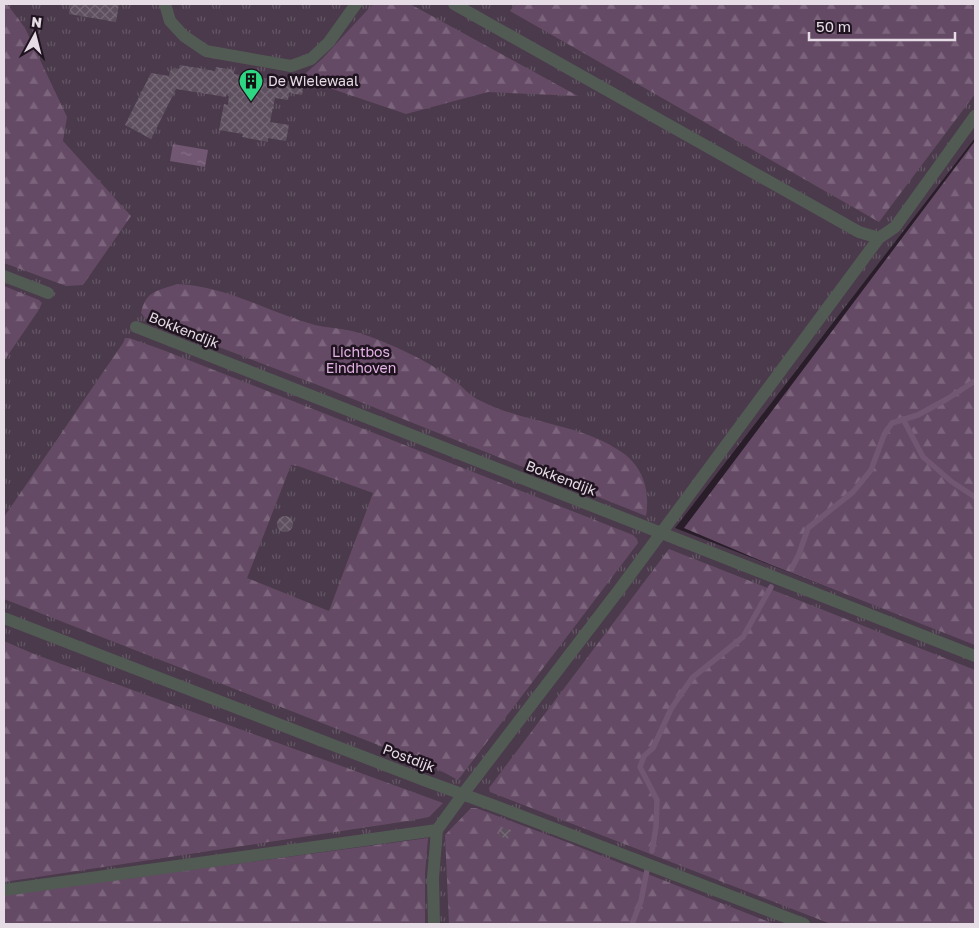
<svg xmlns="http://www.w3.org/2000/svg" width="979" height="928" font-family="'Golos Text',sans-serif">
  <style>
    .grass { fill: url(#grass-tufts) }
    .forest { fill: url(#forest-firs); fill-rule: evenodd }
    .water { fill: url(#water-ripples) }
    .lines { fill: none; stroke-linecap: round; stroke-linejoin: round }
    .stream { stroke: #725773; stroke-width: 5.5 }
    .building { fill: url(#building-cross-hatch) }
    .minor { stroke: #525a54; stroke-width: 12 }
    .labels { text-anchor: middle; stroke-width: 5; stroke-linejoin: round; paint-order: stroke }
    .poi-label { font-size: 14px; fill: #e5dce5; stroke: #201320; text-anchor: start }
    .street-label { font-size: 14px; fill: #e5dce5; stroke: #201320 }
    .park-label { font-size: 14px; fill: #e4b4e6; stroke: #201320 }
  </style>
  <defs>
    <pattern id="grass-tufts" width="24" height="20" patternUnits="userSpaceOnUse" patternTransform="scale(1.25)"><rect width="24" height="20" fill="#4a3a4b"/><path d="M3 7l-1-3M5 7V3M7 7l1-3M15 17l-1-3M17 17v-4M19 17l1-3" fill="none" stroke="#645665"/></pattern>
    <pattern id="forest-firs" width="22" height="20" patternUnits="userSpaceOnUse" patternTransform="scale(1.25)"><rect width="22" height="20" fill="#654a66"/><path d="M5 1l3.5 6h-7zM16 11l3.5 6h-7z" fill="#7b647c"/></pattern>
    <pattern id="water-ripples" width="26" height="14" patternUnits="userSpaceOnUse" patternTransform="scale(1.25)"><rect width="26" height="14" fill="#725773"/><path d="M2 4q2-2 4 0t4 0M15 11q2-2 4 0t4 0" fill="none" stroke="#866f87"/></pattern>
    <pattern id="building-cross-hatch" width="8" height="8" patternUnits="userSpaceOnUse" patternTransform="scale(1.25)"><rect width="8" height="8" fill="#5f505f"/><path d="M0 0l8 8M0 8l8-8" fill="none" stroke="#766976"/></pattern>
  </defs>
  <rect width="100%" height="100%" fill="#2a1d2a"/>
  <path class="grass" d="M4,4H975V138L675,528L975,644V924H4Z"/>
  <path class="forest" d="M4,4H7L25,28L67,117L63,141L131,216L83,285L66,286L4,263Z
    M373,4H410L578,96L488,92L406,114L294,76L306,73L322,59Z
    M515,4H975V94L879,222L510,11Z
    M975,141V645L769,564L684,528Z
    M177,284C227,286 268,312 315,325C327,328 340,328 352,331C375,337 401,349 422,360C435,367 448,376 460,385C466,391 473,398 481,401C526,424 581,423 623,453C644,468 650,492 646,516L323,387L156,323L145,318L141,313C146,290 158,291 177,284Z
    M4,286L39,300L42,303L38,311L4,361Z
    M125,338H129L163,350L633,535L637,539L638,543L458,780L432,766L4,599V517L123,343ZM291,465L298,466L373,493L329,611L247,578Z
    M669,549L975,670V924H831L490,792L489,788Z
    M4,641L34,654L443,803L429,817L408,821L4,882Z
    M471,808H476L564,841L774,924H449L445,835Z
    M428,838L425,873V924H4V895Z"/>
  <path class="water" d="M173,144L208,150L205,167L170,161Z"/>
  <g class="lines">
    <path class="stream" d="M903,419L923,457L952,482L975,497
      M792,568L799,554L808,528L853,492L871,470L884,435L892,423L918,415L947,399L975,381
      M652,851L656,827L657,800L640,767L644,756L653,748L671,709L692,678L743,637L771,587
      M632,924L641,901L647,870"/>
  </g>
  <path class="building" d="M71,4H119L116,22L69,14Z
    M180,65L215,71L216,67L234,70V74L245,76V78L257,79V77L304,83L302,95L289,93L288,100L275,98L270,122L289,125L286,141L268,138V142L242,137L243,134L219,130L224,104L228,105L229,94L227,93L226,97L176,89L151,139L125,125L151,73L169,76L170,71L174,68L179,69Z
    M277 524a8 8 0 1 1 16 0a8 8 0 1 1-16 0Z
    M501,827L511,830L508,839L498,836Z"/>
  <g class="lines">
    <path class="minor" d="M165,4L170,21L184,36L206,51L291,66L311,59L329,42L356,4
      M454,4L859,232L879,238
      M4,276L48,293
      M136,327L975,656
      M4,618L426,781L495,806L804,924
      M4,890L437,830
      M434,924L433,878L437,830L463,794L619,590L879,238L895,227L975,116"/>
  </g>
  <defs>
    <symbol id="building-pin" viewBox="-11 -11 22 30"><path d="M0 17L-7.5 6A9.5 9.5 0 1 1 7.5 6Z" fill="#2ed883" stroke="#201320"/><path d="M-4-6H4V6H1V3H-1V6H-4ZM-2.5-4.3h1.7v1.8h-1.7ZM.8-4.3h1.7v1.8H.8ZM-2.5-1h1.7V.8h-1.7ZM.8-1h1.7V.8H.8Z" fill="#111"/></symbol>
  </defs>
  <g fill-rule="evenodd">
    <use href="#building-pin" x="237" y="67" width="28" height="38"/>
  </g>
  <g class="labels">
    <g class="poi-label">
      <text x="268" y="86">De Wielewaal</text>
    </g>
    <g class="street-label">
      <text transform="translate(184 330) rotate(22)" y="5">Bokkendijk</text>
      <text transform="translate(561 478) rotate(21)" y="5">Bokkendijk</text>
      <text transform="translate(409 758) rotate(21)" y="5">Postdijk</text>
    </g>
    <g class="park-label">
      <text x="361" y="357">Lichtbos<tspan x="361" dy="16">Eindhoven</tspan></text>
    </g>
  </g>
  <rect width="979" height="928" fill="none" stroke="#e5dce5" stroke-width="10"/>
  <g transform="translate(35 35) rotate(7)" stroke="#201320" stroke-width="4" paint-order="stroke">
  <path d="M0-4L9 19L0 12L-9 19Z" fill="#e5dce5"/>
  <text y="-8" font-size="14" font-weight="bold" text-anchor="middle" fill="#e5dce5">N</text>
  </g>
  <path d="M809 32v8h146v-8" fill="none" stroke="#e5dce5" stroke-width="2.5"/>
  <text x="816" y="32" font-size="15" fill="#e5dce5" stroke="#201320" stroke-width="4" paint-order="stroke">50 m</text>
</svg>
